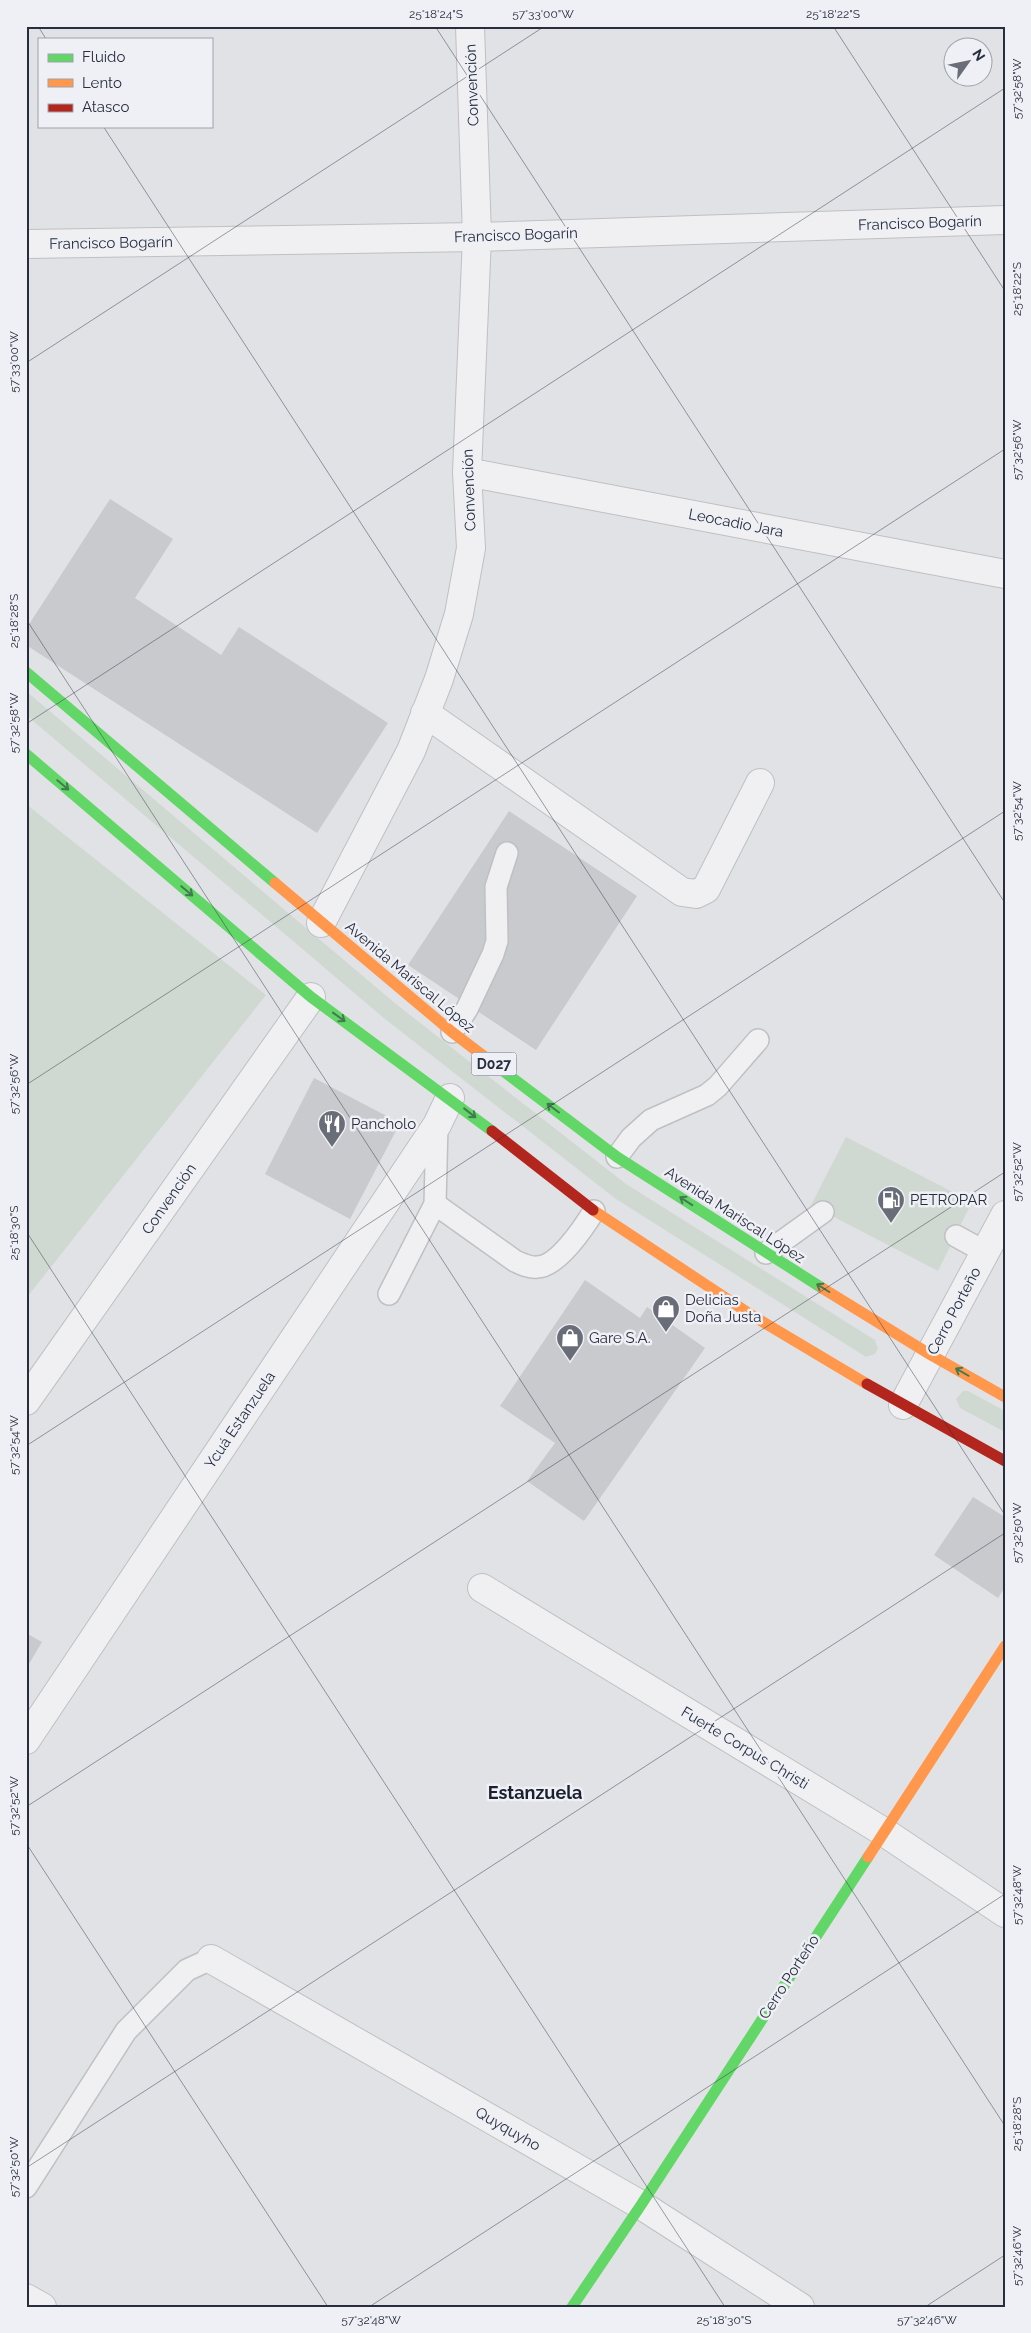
<svg xmlns="http://www.w3.org/2000/svg" width="1031" height="2333" font-family="Raleway,sans-serif">
  <style>
    .green { fill: #d0d9d1 }
    .building { fill: #c9cacd }
    .lines { fill: none; stroke-linecap: round; stroke-linejoin: round }
    .lane-casing { stroke: #bfc0c3; stroke-width: 24 }
    .street-casing { stroke: #bfc0c3; stroke-width: 30 }
    .lane { stroke: #f0f0f2; stroke-width: 21 }
    .street { stroke: #f0f0f2; stroke-width: 28 }
    .fast { stroke: #63d668; stroke-width: 11 }
    .slow { stroke: #ff974d; stroke-width: 11 }
    .jam { stroke: #b3261e; stroke-width: 11 }
    .oneway { stroke: #437a51 }
    .ticks { fill: none; stroke: #282e3e; stroke-width: 1; stroke-opacity: 0.45 }
    .labels { text-anchor: middle; stroke-width: 5; stroke-linejoin: round; paint-order: stroke }
    .shield { fill: #eef0f5; stroke: #636875; stroke-width: 1 }
    .shield-label { font-size: 14px; font-weight: bold; fill: #282e3e }
    .street-label { font-size: 15px; fill: #282e3e; stroke: #eef0f5 }
    .poi-label { font-size: 15px; fill: #282e3e; stroke: #eef0f5; text-anchor: start }
    .quarter-label { font-size: 18px; font-weight: bold; fill: #1b202e; stroke: #eef0f5 }
    .neatline { fill: none; stroke: #282e3e; stroke-width: 2 }
    .ticks-label { font-size: 12px; text-anchor: middle; fill: #282e3e }
  </style>
  <rect width="100%" height="100%" fill="#e1e2e5"/>
  <path class="green" d="M26,691L396,1004L626,1184L875,1340L878,1349L875,1354L866,1357L616,1199L385,1019L26,715Z
    M26,804L266,995L28,1296L26,1295Z
    M846,1137L972,1202L938,1271L811,1205Z
    M963,1391H968L1005,1411V1432L960,1408L956,1399Z"/>
  <path class="building" d="M110,499L173,539L135,598L221,655L239,627L388,723L317,833L26,645V629Z
    M509,811L637,896L536,1050L408,965Z
    M314,1078L400,1123L350,1219L265,1174Z
    M585,1280L640,1318L647,1307L705,1348L584,1521L527,1481L555,1443L500,1406Z
    M973,1497L1005,1517V1587L998,1598L934,1555Z
    M26,1633L42,1642L26,1669Z"/>
  <g class="lines">
    <defs>
      <path id="lane" d="M452,1032L467,1009L493,954L497,941L496,887L507,853
        M617,1157L631,1138L651,1120L707,1095L718,1086L758,1040
        M435,1204L515,1261C522,1264 529,1268 537,1267C558,1267 584,1227 594,1211
        M956,1236L985,1252
        M766,1253L823,1212
        M389,1294L435,1204L437,1125
        M26,2187L126,2031L187,1970L211,1959"/>
      <path id="street" d="M26,244L477,237L1005,220
        M467,472L1005,574
        M425,713L682,892L696,894L706,889L760,783
        M321,923L411,751L439,679L459,614L471,548L467,472L477,237L470,26
        M26,1401L311,997
        M903,1405L1005,1215
        M482,1588L884,1832L1005,1913
        M26,1740L437,1125L450,1098
        M211,1959L641,2205L800,2307
        M26,2298L42,2307"/>
    </defs>
    <use href="#lane" class="lane-casing"/>
    <use href="#street" class="street-casing"/>
    <use href="#lane" class="lane"/>
    <use href="#street" class="street"/>
    <path class="fast" d="M26,672L275,883
      M26,754L311,997L492,1131
      M498,1067L617,1157L822,1288
      M572,2307L641,2205L868,1857"/>
    <path class="slow" d="M275,883L452,1032L498,1067
      M593,1210L753,1316L867,1384
      M822,1288L931,1355L1005,1397
      M868,1857L1005,1646"/>
    <path class="jam" d="M492,1131L593,1210
      M867,1384L1005,1461"/>
  </g>
  <defs><path id="oneway-shaft" d="M-6 0H5M1.5-3L5.5 0L1.5 3" fill="none" stroke-width="1.6" stroke-linecap="round" stroke-linejoin="round" transform="scale(1.25)"/></defs>
  <g class="oneway">
    <use href="#oneway-shaft" transform="translate(63 785) rotate(40)"/>
    <use href="#oneway-shaft" transform="translate(187 891) rotate(40)"/>
    <use href="#oneway-shaft" transform="translate(339 1017) rotate(36)"/>
    <use href="#oneway-shaft" transform="translate(553 1108) rotate(-143)"/>
    <use href="#oneway-shaft" transform="translate(470 1113) rotate(38)"/>
    <use href="#oneway-shaft" transform="translate(686 1201) rotate(-147)"/>
    <use href="#oneway-shaft" transform="translate(823 1288) rotate(-148)"/>
    <use href="#oneway-shaft" transform="translate(962 1372) rotate(-150)"/>
  </g>
  <path class="ticks" d="M38,26L46,39M435,26L1005,903M833,26L1005,291M103,126L1005,1515M26,363L545,26M26,619L1005,2126M26,724L1005,88M26,1085L1005,449M26,1231L725,2307M26,1446L1005,811M26,1807L1005,1172M26,1843L328,2307M26,2168L1005,1533M369,2307L1005,1894M925,2307L1005,2255"/>
  <defs>
    <symbol id="restaurant-pin" viewBox="-11 -11 22 30"><path d="M0 17L-7.5 6A9.5 9.5 0 1 1 7.5 6Z" fill="#696d78" stroke="#eef0f5"/><path d="M-5-6h1v4h1v-4h1v4h1v-4h1v5L-1.5 .5V6h-2V.5L-5-1ZM5-6V6H3V1.5H1.5Q1.5-4 5-6Z" fill="#fff"/></symbol>
    <symbol id="fuel-pin" viewBox="-11 -11 22 30"><path d="M0 17L-7.5 6A9.5 9.5 0 1 1 7.5 6Z" fill="#696d78" stroke="#eef0f5"/><path d="M-5.5-6h7V0h2V4h1.3V-2.5L3-4.5l.8-.8L6-3V5H2.5V1h-1V6h-7ZM-4.2-4.7v3.2H.2V-4.7Z" fill="#fff"/></symbol>
    <symbol id="shop-pin" viewBox="-11 -11 22 30"><path d="M0 17L-7.5 6A9.5 9.5 0 1 1 7.5 6Z" fill="#696d78" stroke="#eef0f5"/><path d="M-5-2.5h2.3a2.7 3.5 0 0 1 5.4 0H5L5.5 6h-11ZM-1.5-2.5h3a1.5 2.3 0 0 0-3 0Z" fill="#fff"/></symbol>
  </defs>
  <g fill-rule="evenodd">
    <use href="#restaurant-pin" x="316" y="1108" width="32" height="43"/>
    <use href="#fuel-pin" x="875" y="1184" width="32" height="43"/>
    <use href="#shop-pin" x="650" y="1293" width="32" height="43"/>
    <use href="#shop-pin" x="554" y="1322" width="32" height="43"/>
  </g>
  <g class="labels">
    <rect class="shield" x="471.5" y="1052.5" width="45" height="23" rx="4"/>
    <g class="shield-label">
      <text x="494" y="1069">D027</text>
    </g>
    <g class="street-label">
      <text transform="translate(472 85) rotate(-92)" y="5">Convención</text>
      <text transform="translate(920 223) rotate(-2)" y="5">Francisco Bogarín</text>
      <text transform="translate(516 235) rotate(-2)" y="5">Francisco Bogarín</text>
      <text transform="translate(111 243) rotate(-1)" y="5">Francisco Bogarín</text>
      <text transform="translate(469 490) rotate(-92)" y="5">Convención</text>
      <text transform="translate(736 523) rotate(11)" y="5">Leocadio Jara</text>
      <text transform="translate(410 977) rotate(40)" y="5">Avenida Mariscal López</text>
      <text transform="translate(169 1199) rotate(-55)" y="5">Convención</text>
      <text transform="translate(735 1215) rotate(33)" y="5">Avenida Mariscal López</text>
      <text transform="translate(954 1311) rotate(-62)" y="5">Cerro Porteño</text>
      <text transform="translate(240 1420) rotate(-56)" y="5">Ycuá Estanzuela</text>
      <text transform="translate(745 1748) rotate(31)" y="5">Fuerte Corpus Christi</text>
      <text transform="translate(789 1977) rotate(-57)" y="5">Cerro Porteño</text>
      <text transform="translate(508 2129) rotate(30)" y="5">Quyquyho</text>
    </g>
    <g class="poi-label">
      <text x="351" y="1129">Pancholo</text>
      <text x="910" y="1205">PETROPAR</text>
      <text x="685" y="1305">Delicias<tspan x="685" dy="17">Doña Justa</tspan></text>
      <text x="589" y="1343">Gare S.A.</text>
    </g>
    <g class="quarter-label">
      <text x="535" y="1799">Estanzuela</text>
    </g>
  </g>
  <rect width="1031" height="2333" fill="none" stroke="#eef0f5" stroke-width="55"/>
  <rect x="38" y="38" width="175" height="90" fill="#eef0f5" stroke="#9fa2ac"/>
  <rect x="48" y="54" width="25" height="8" fill="#63d668" stroke="#9fa2ac"/>
  <text x="82" y="62" font-size="15" fill="#282e3e">Fluido</text>
  <rect x="48" y="79" width="25" height="8" fill="#ff974d" stroke="#9fa2ac"/>
  <text x="82" y="88" font-size="15" fill="#282e3e">Lento</text>
  <rect x="48" y="104" width="25" height="8" fill="#b3261e" stroke="#9fa2ac"/>
  <text x="82" y="112" font-size="15" fill="#282e3e">Atasco</text>
  <g transform="translate(968 62) rotate(57)"><circle r="24" fill="#eef0f5" stroke="#9fa2ac"/>
  <path d="M0-4L9 19L0 12L-9 19Z" fill="#696d78"/>
  <text y="-8" font-size="14" font-weight="bold" text-anchor="middle" fill="#282e3e">N</text>
  </g>
  <rect x="28" y="28" width="976" height="2278" class="neatline"/>
  <g class="ticks-label">
    <text x="436" y="18">25°18'24"S</text>
    <text x="543" y="18">57°33'00"W</text>
    <text x="833" y="18">25°18'22"S</text>
    <text transform="translate(1017 89) rotate(-90)" y="4">57°32'58"W</text>
    <text transform="translate(1017 289) rotate(-90)" y="4">25°18'22"S</text>
    <text transform="translate(14 362) rotate(-90)" y="4">57°33'00"W</text>
    <text transform="translate(1017 450) rotate(-90)" y="4">57°32'56"W</text>
    <text transform="translate(14 621) rotate(-90)" y="4">25°18'28"S</text>
    <text transform="translate(14 723) rotate(-90)" y="4">57°32'58"W</text>
    <text transform="translate(1017 811) rotate(-90)" y="4">57°32'54"W</text>
    <text transform="translate(14 1084) rotate(-90)" y="4">57°32'56"W</text>
    <text transform="translate(1017 1172) rotate(-90)" y="4">57°32'52"W</text>
    <text transform="translate(14 1233) rotate(-90)" y="4">25°18'30"S</text>
    <text transform="translate(14 1445) rotate(-90)" y="4">57°32'54"W</text>
    <text transform="translate(1017 1533) rotate(-90)" y="4">57°32'50"W</text>
    <text transform="translate(14 1806) rotate(-90)" y="4">57°32'52"W</text>
    <text transform="translate(1017 1895) rotate(-90)" y="4">57°32'48"W</text>
    <text transform="translate(1017 2124) rotate(-90)" y="4">25°18'28"S</text>
    <text transform="translate(14 2167) rotate(-90)" y="4">57°32'50"W</text>
    <text transform="translate(1017 2256) rotate(-90)" y="4">57°32'46"W</text>
    <text x="371" y="2324">57°32'48"W</text>
    <text x="724" y="2324">25°18'30"S</text>
    <text x="927" y="2324">57°32'46"W</text>
  </g>
</svg>
